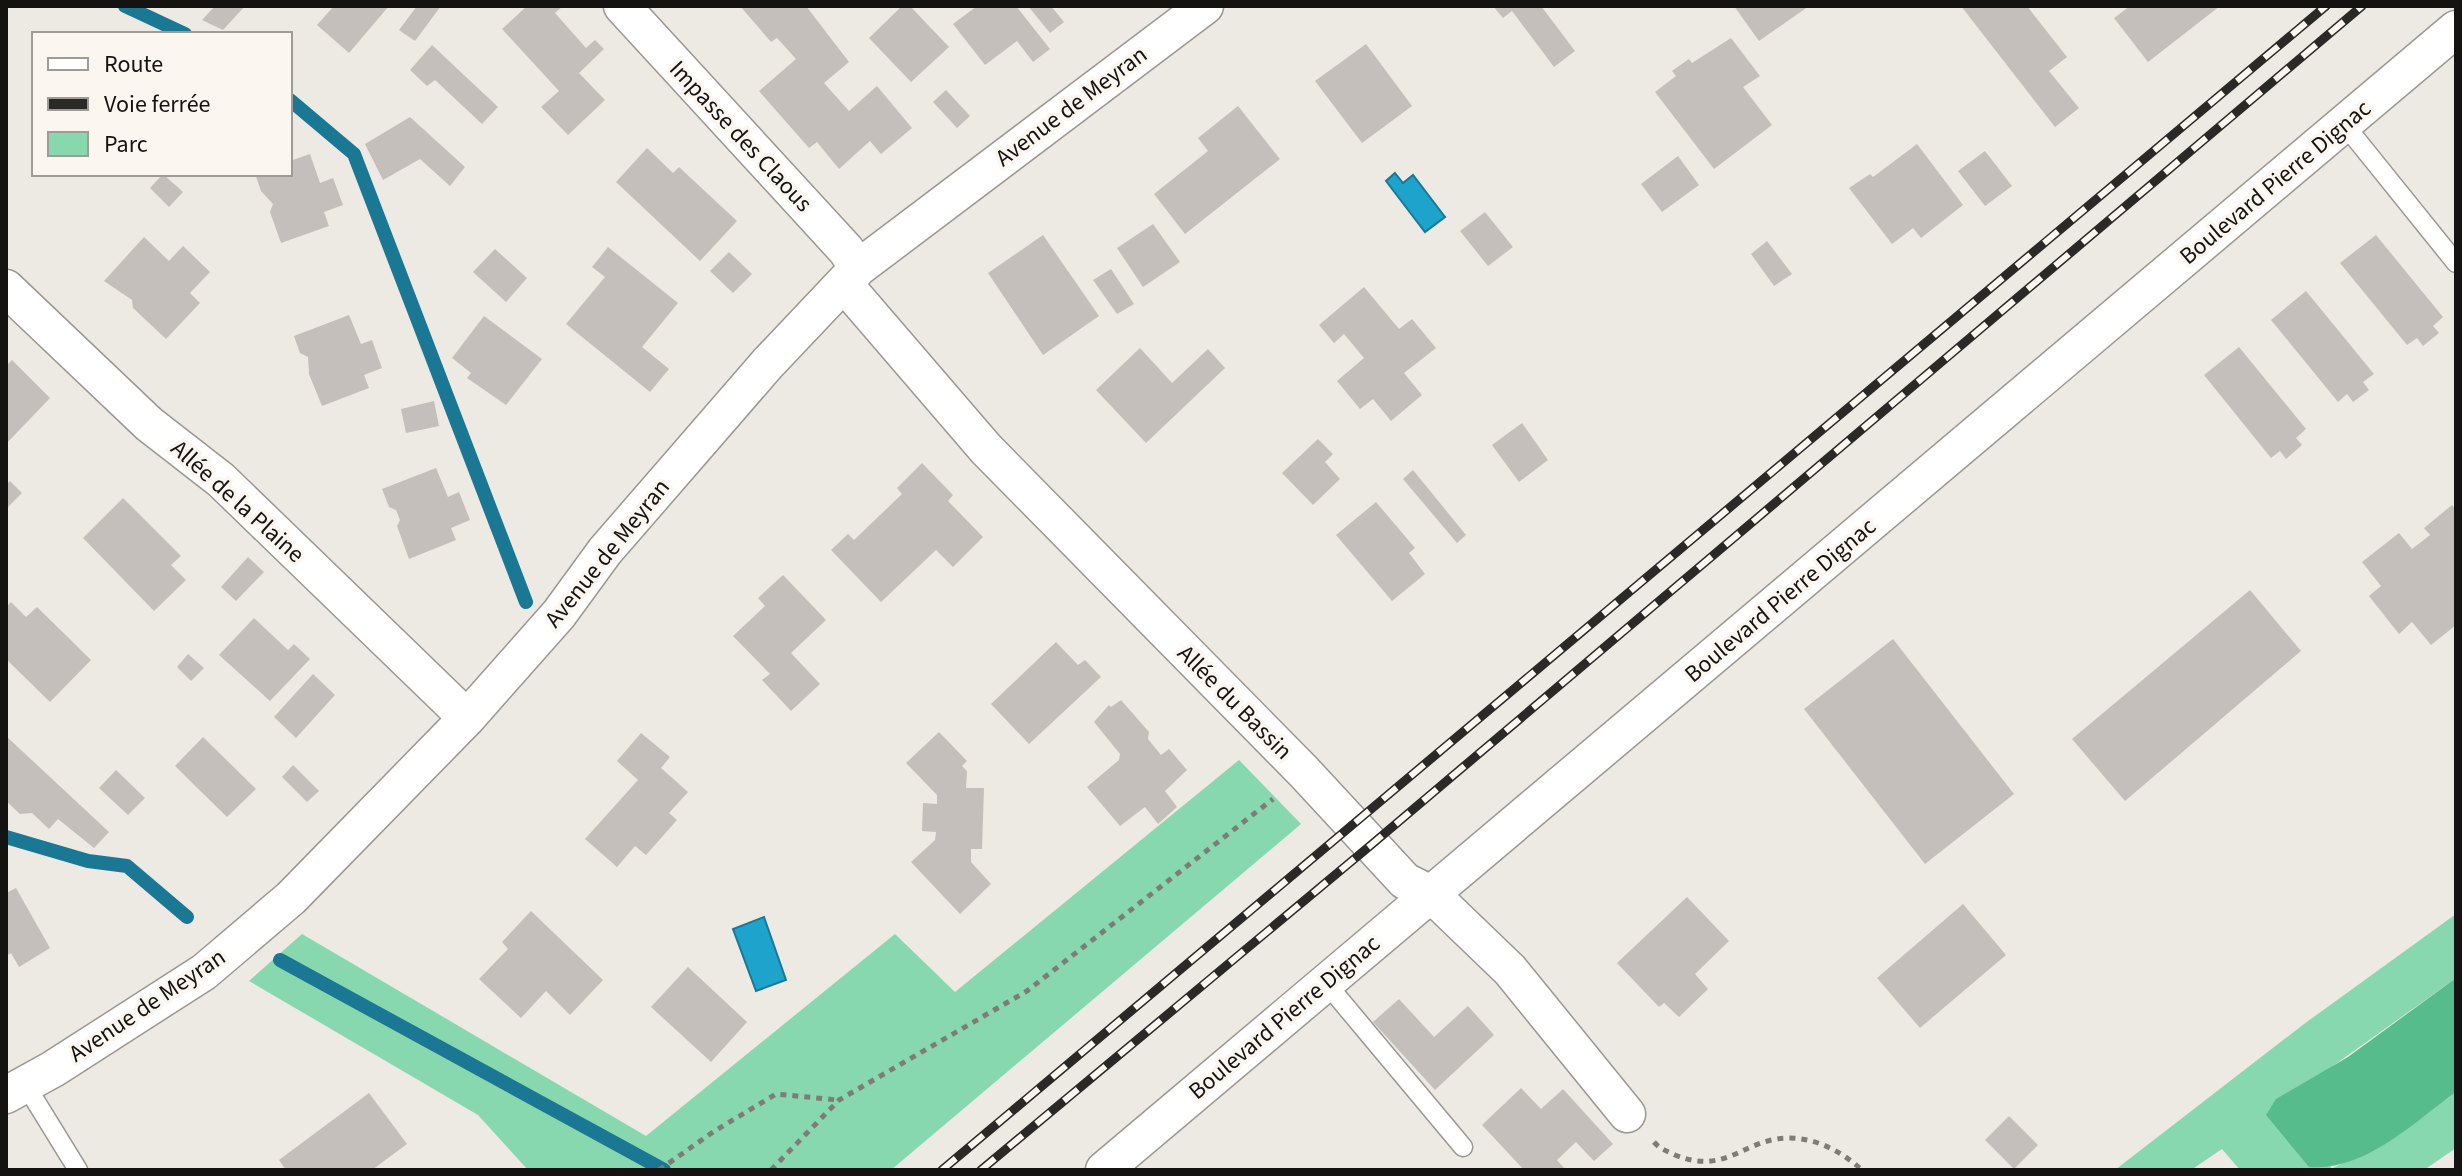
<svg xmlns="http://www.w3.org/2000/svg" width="2462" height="1176" font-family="'Source Sans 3',sans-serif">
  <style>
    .green { fill: #87d8ae }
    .forest { fill: #56bc8b }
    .water { fill: #1da3cc; stroke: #1b7894; stroke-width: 2 }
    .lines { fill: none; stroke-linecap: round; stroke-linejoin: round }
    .stream { stroke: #1b7894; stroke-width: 14 }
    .building { fill: #c4bfba }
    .service-casing { stroke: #9b9791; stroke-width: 21 }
    .minor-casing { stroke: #9b9791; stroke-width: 39 }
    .path { stroke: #7f7c78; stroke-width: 5; stroke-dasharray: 6 6; stroke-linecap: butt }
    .service { stroke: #fff; stroke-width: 18 }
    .minor { stroke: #fff; stroke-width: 36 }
    .rail-casing { stroke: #2b2927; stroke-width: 9 }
    .rail { stroke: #fbf6f0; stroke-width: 6; stroke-dasharray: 18; stroke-linecap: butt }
    .labels { text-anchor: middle; stroke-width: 7; stroke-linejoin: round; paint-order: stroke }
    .street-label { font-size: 24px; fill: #151311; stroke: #fbf6f0 }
  </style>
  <rect width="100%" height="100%" fill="#ede9e3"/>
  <path class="green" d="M1239,760L1301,824L891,1170H528L478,1115L249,981L302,934L646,1136L895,934L955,992Z
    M2456,914V978L2316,1078L2331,1169L2387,1142L2456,1092V1148L2424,1170H2240L2222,1149L2191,1170H2115L2304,1024Z"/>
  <path class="forest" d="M2456,978V1092C2414,1122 2364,1172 2309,1167L2266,1115L2276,1099L2348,1057Z"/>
  <path class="water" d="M1395,173L1403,183L1413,175L1445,217L1425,232L1386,181Z
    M764,917L786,980L756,991L733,929Z"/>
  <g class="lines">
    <path class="stream" d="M125,6L185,34
      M290,100L354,154L526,602
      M6,837L88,861L127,866L187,917
      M280,960L664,1170"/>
  </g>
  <path class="building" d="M215,6H245L223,30L202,20Z
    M334,6H389L349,53L317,25Z
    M417,6H441L415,41L399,30Z
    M527,6H563L555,13L586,48L595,40L604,49L579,73L605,100L568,135L541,107L559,91L502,29Z
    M740,6H806L849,62L824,83L849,111L877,86L912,128L881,154L870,141L839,169L817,142L809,148L759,91L796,59L777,38L771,42Z
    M902,6H910L949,47L911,82L869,38Z
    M977,6H1016L1050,49L1033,62L1017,41L985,65L953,24Z
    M1028,6H1051L1064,22L1050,33Z
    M1493,6H1541L1575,51L1554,67L1512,11L1503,18Z
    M1734,6H1809L1759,41Z
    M1961,6H2027L2067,57L2049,71L2079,108L2055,127Z
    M2130,6H2220L2148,62L2114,18Z
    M1731,38L1760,76L1743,87L1772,125L1714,169L1655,92L1676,76L1672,71L1689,59L1692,63Z
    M1366,44L1412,106L1362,143L1315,81Z
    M432,45L498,107L482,124L435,80L427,86L410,70Z
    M946,90L970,116L957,128L933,102Z
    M1238,106L1280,159L1185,234L1154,194L1208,151L1198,138Z
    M410,117L465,167L450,186L420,159L383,180L365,144Z
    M1917,144L1963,205L1921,238L1913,228L1892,244L1849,188L1870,174L1873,177Z
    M647,148L673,173L679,167L737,221L700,261L616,182Z
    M1985,151L2012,186L1985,206L1958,171Z
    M310,154L320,183L333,178L343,205L324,212L329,226L281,243L270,212L273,204L261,191L255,174H290V161Z
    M1678,156L1699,185L1662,212L1641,184Z
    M163,174L183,192L169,207L150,188Z
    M1485,212L1513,247L1488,266L1460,231Z
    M1153,224L1180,262L1143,287L1117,248Z
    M1043,235L1099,316L1043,355L988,273Z
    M2376,235L2443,317L2433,326L2439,333L2423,346L2417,338L2407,345L2340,263Z
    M144,237L169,261L183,246L210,272L190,293L200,303L166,339L133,308L132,300L104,281Z
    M1767,241L1792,274L1774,286L1751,254Z
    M608,247L678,303L642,347L669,369L650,392L566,324L605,277L592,267Z
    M495,249L527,278L506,302L473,272Z
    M729,252L752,274L733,293L710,271Z
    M1111,269L1134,304L1117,314L1093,280Z
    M1364,287L1399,329L1412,319L1436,348L1404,373L1422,395L1391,421L1373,399L1360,409L1337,381L1364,358L1344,334L1334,343L1319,325Z
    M2306,291L2374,374L2363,382L2369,390L2353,402L2347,394L2338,402L2271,320Z
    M349,315L361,344L372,340L382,368L364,375L369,388L322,406L309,374L308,357L300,353L294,336Z
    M484,316L542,359L506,405L467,378L471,373L452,358Z
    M2239,347L2306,429L2296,438L2302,445L2286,459L2280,451L2271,458L2204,375Z
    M1140,348L1172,383L1208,349L1225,368L1146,443L1096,390Z
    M12,360L50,398L6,444V366Z
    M434,401L439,426L406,433L401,409Z
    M1522,423L1548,460L1519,482L1492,445Z
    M1318,439L1333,454L1325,462L1340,479L1313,505L1282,473Z
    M922,463L953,495L948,501L983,537L953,567L936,550L881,602L831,550L848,534L854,540L902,494L897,488Z
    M436,468L448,497L459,492L470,520L451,528L456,540L409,559L397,526L400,520L396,510L389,507L382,489Z
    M1413,470L1466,535L1457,543L1403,479Z
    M10,481L22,493L6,509V485Z
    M123,498L181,556L171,565L186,580L154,611L83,538Z
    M1376,502L1415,548L1409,553L1425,574L1392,601L1336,535Z
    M2452,505L2456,510V625L2431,645L2412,622L2399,634L2369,596L2381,586L2362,562L2399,533L2412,549L2430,535L2424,528Z
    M248,557L264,572L236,601L221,587Z
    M783,575L826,620L791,653L820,684L791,711L762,680L770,674L733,636L765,606L758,598Z
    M2250,590L2301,651L2125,801L2072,739Z
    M11,602L26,617L37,607L91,660L50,702L6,659V607Z
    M254,618L288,650L294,644L310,659L270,701L219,655Z
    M1893,639L2014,794L1925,864L1804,709Z
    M1056,642L1078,665L1085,660L1101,677L1029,744L991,704Z
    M188,654L204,668L191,681L177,667Z
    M313,674L335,695L296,738L274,717Z
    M1121,700L1149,732L1148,739L1161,755L1169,749L1187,770L1165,791L1177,807L1158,824L1145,807L1120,826L1087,787L1119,760L1120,754L1094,722L1109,705L1111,707Z
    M939,732L967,761L962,766L967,771L966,788H984L982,849H971V862L991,884L960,914L911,862L935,840L936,832L922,831L923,803L937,804V795L906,763Z
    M641,733L670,757L661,768L688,792L669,813L677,820L646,855L635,846L617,867L585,839L638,780L617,761Z
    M6,736L109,832L94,848L58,819L49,829L32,813L20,814L6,801Z
    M203,737L256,789L227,817L175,766Z
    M293,765L319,791L307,802L282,777Z
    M116,770L145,798L128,815L99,788Z
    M16,888L50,948L19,967L11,953L6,956V893Z
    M1687,897L1729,941L1695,974L1708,989L1679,1017L1664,1003L1659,1007L1617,963Z
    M1963,904L2006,955L1920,1028L1877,978Z
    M531,911L603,980L570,1015L546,991L521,1018L479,979L508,949L502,942Z
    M688,967L747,1022L711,1062L651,1007Z
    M1399,999L1434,1037L1468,1006L1494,1035L1435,1090L1373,1022Z
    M1521,1088L1541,1109L1563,1089L1613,1144L1594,1161L1576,1142L1557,1160L1564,1168L1561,1170H1524L1482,1125Z
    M369,1093L407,1144L372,1170H286L279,1160Z
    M2009,1116L2038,1145L2014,1169L1985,1140Z"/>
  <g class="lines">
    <defs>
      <path id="service" d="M2344,124L2456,263
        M1326,983L1463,1147
        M25,1084L78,1170"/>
      <path id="minor" d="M622,6L846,250L858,268
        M845,285L986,449L1304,772L1405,881L1431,894L1510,970L1627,1114
        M6,288L149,424L221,480L467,718
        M6,1095L53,1069L204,972L291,898L467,718L559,614L605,551L768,363L858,268L1205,6
        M1104,1170L2456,29"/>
    </defs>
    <use href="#service" class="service-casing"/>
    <use href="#minor" class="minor-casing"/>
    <path class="path" d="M1654,1142C1660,1149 1667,1151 1675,1155C1727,1176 1744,1138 1789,1138C1817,1138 1842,1152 1862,1170
      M659,1170L713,1132L776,1094L838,1100
      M771,1170L839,1100L1027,991L1273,799"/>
    <use href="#service" class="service"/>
    <use href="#minor" class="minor"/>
    <defs>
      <path id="rail" d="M942,1170L2326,6
        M981,1170L1371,845L2362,6"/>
    </defs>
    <use href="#rail" class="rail-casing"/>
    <use href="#rail" class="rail"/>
  </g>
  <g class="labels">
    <g class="street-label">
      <text transform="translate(1071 106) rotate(-37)" y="8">Avenue de Meyran</text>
      <text transform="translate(741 136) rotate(47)" y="8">Impasse des Claous</text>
      <text transform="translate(2275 182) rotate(-40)" y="8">Boulevard Pierre Dignac</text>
      <text transform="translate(238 501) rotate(42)" y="8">Allée de la Plaine</text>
      <text transform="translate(607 553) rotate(-51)" y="8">Avenue de Meyran</text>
      <text transform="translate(1780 600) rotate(-40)" y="8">Boulevard Pierre Dignac</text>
      <text transform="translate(1235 702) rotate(45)" y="8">Allée du Bassin</text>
      <text transform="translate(147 1005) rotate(-34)" y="8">Avenue de Meyran</text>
      <text transform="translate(1284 1017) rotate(-40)" y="8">Boulevard Pierre Dignac</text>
    </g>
  </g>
  <rect width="2462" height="1176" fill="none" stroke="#151311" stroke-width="16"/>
  <rect x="32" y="32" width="260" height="144" fill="#fbf6f0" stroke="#9f9b97" stroke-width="2"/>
  <rect x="48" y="58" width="40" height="12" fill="#ffffff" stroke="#9f9b97" stroke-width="2"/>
  <text x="104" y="72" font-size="24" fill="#151311">Route</text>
  <rect x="48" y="98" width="40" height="12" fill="#2b2927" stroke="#9f9b97" stroke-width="2"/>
  <text x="104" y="112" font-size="24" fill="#151311">Voie ferrée</text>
  <rect x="48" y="132" width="40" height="24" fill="#87d8ae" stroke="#9f9b97" stroke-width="2"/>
  <text x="104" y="152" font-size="24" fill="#151311">Parc</text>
</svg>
